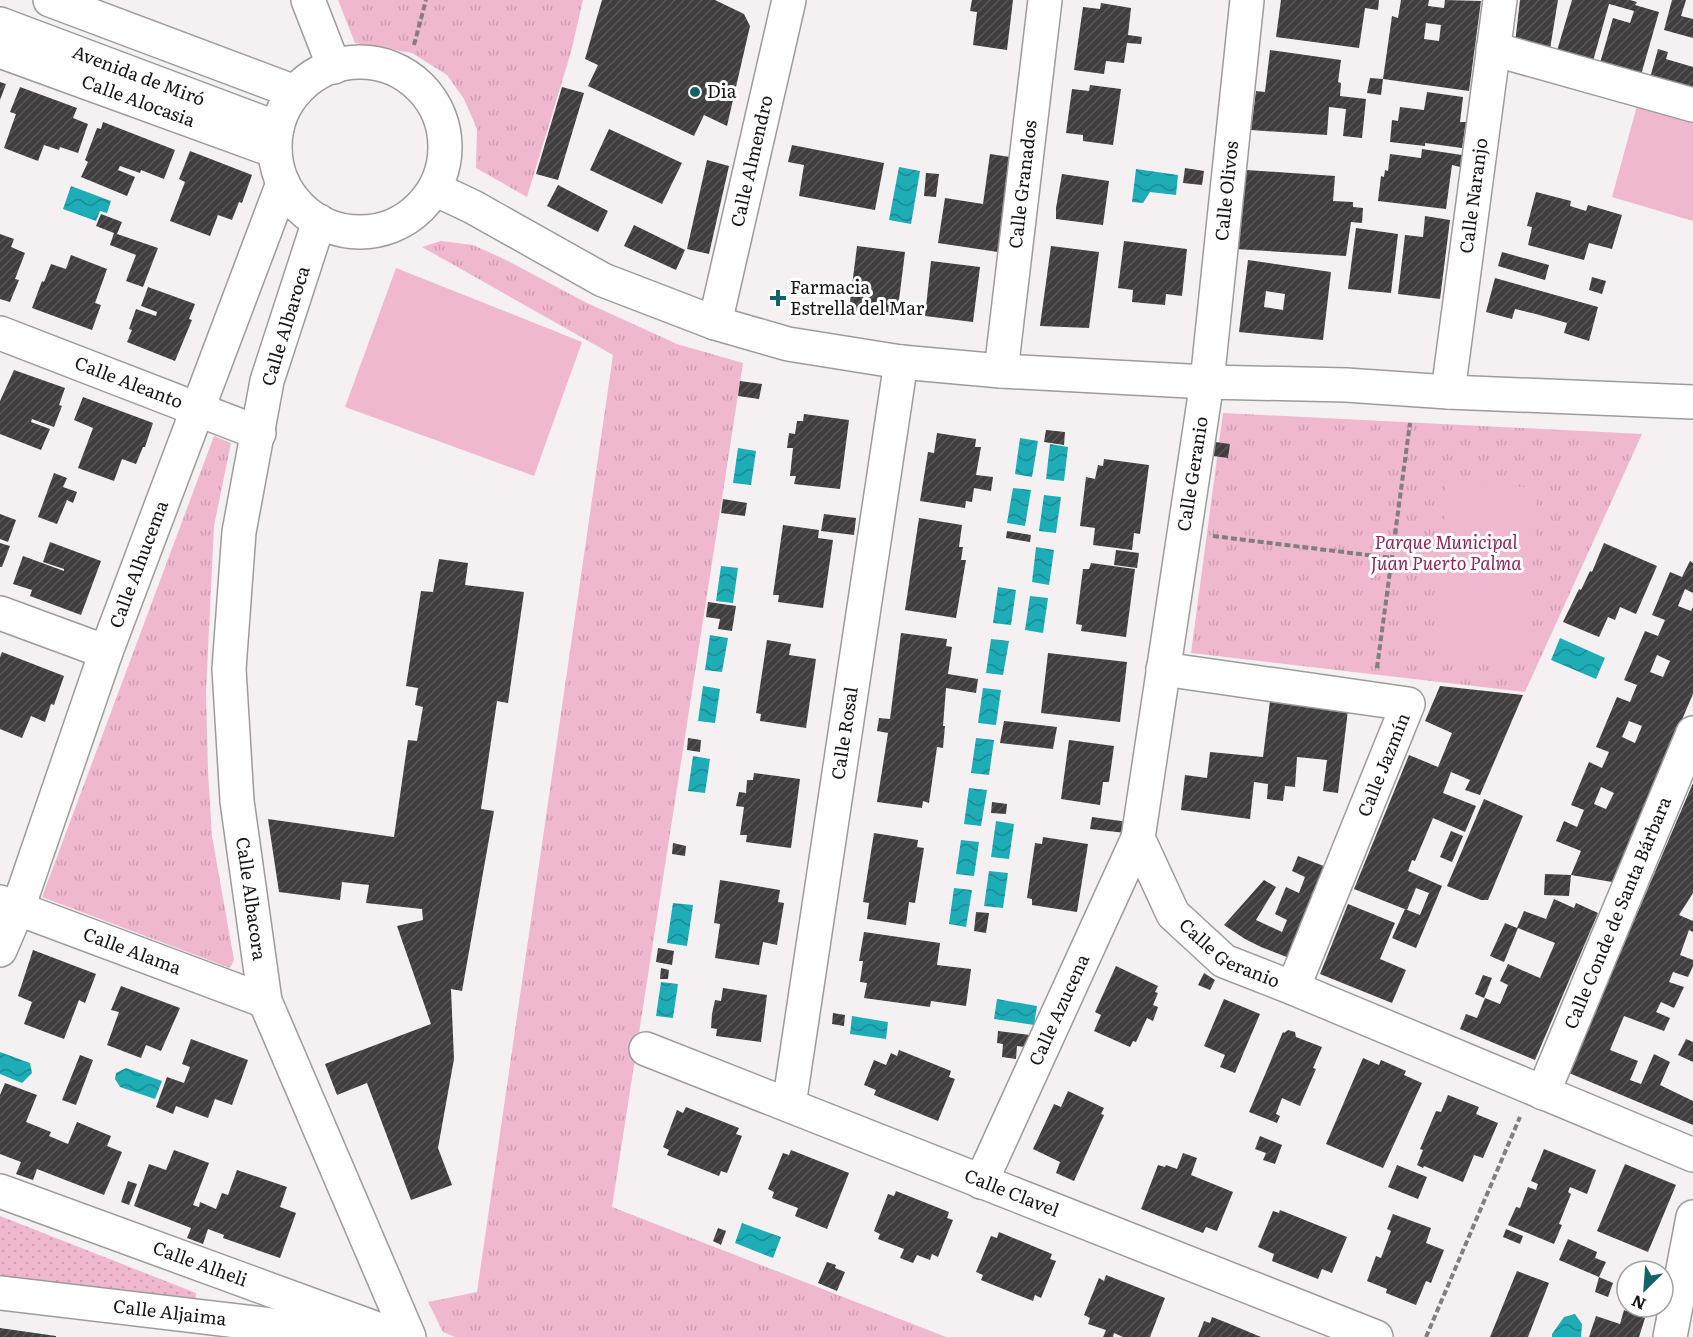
<svg xmlns="http://www.w3.org/2000/svg" width="1693" height="1337" font-family="Literata,serif">
  <style>
    .grass { fill: url(#grass-tufts) }
    .garden { fill: url(#garden-dots) }
    .pitch { fill: #f0b8ce }
    .water { fill: url(#water-waves) }
    .building { fill: url(#building-hatch); fill-rule: evenodd }
    .lines { fill: none; stroke-linecap: round; stroke-linejoin: round }
    .minor-casing { stroke: #9e9b9c; stroke-width: 36 }
    .major-casing { stroke: #9e9b9c; stroke-width: 36 }
    .path { stroke: #807e7f; stroke-width: 4; stroke-dasharray: 6 3; stroke-linecap: butt }
    .minor { stroke: #fff; stroke-width: 33 }
    .major { stroke: #fff; stroke-width: 33 }
    .poi-dot { fill: #126268; stroke: #fff; stroke-width: 2 }
    .labels { text-anchor: middle; stroke-width: 6; stroke-linejoin: round; paint-order: stroke }
    .street-label { font-size: 18px; fill: #171616; stroke: #fff }
    .poi-label { font-size: 18px; fill: #171616; stroke: #fff; text-anchor: start }
    .park-label { font-size: 18px; font-style: italic; fill: #8a2859; stroke: #fff }
  </style>
  <defs>
    <pattern id="grass-tufts" width="24" height="20" patternUnits="userSpaceOnUse" patternTransform="scale(1.5)"><rect width="24" height="20" fill="#f0b8ce"/><path d="M3 7l-1-3M5 7V3M7 7l1-3M15 17l-1-3M17 17v-4M19 17l1-3" fill="none" stroke="#cd9db0"/></pattern>
    <pattern id="garden-dots" width="8" height="8" patternUnits="userSpaceOnUse" patternTransform="scale(1.5)"><rect width="8" height="8" fill="#f0b8ce"/><path d="M2 2h.1M6 6h.1" fill="none" stroke="#cd9db0" stroke-width="1.8" stroke-linecap="round"/></pattern>
    <pattern id="water-waves" width="16" height="10" patternUnits="userSpaceOnUse" patternTransform="scale(1.5)"><rect width="16" height="10" fill="#1eacb6"/><path d="M0 5q4-4 8 0t8 0" fill="none" stroke="#198b93"/></pattern>
    <pattern id="building-hatch" width="6" height="6" patternUnits="userSpaceOnUse" patternTransform="scale(1.5)"><rect width="6" height="6" fill="#413e3f"/><path d="M-1 1l2-2M0 6l6-6M5 7l2-2" fill="none" stroke="#595757"/></pattern>
  </defs>
  <rect width="100%" height="100%" fill="#f5f1f3"/>
  <path class="grass" d="M338,0H583L571,52L527,197L476,168L477,129L464,99L447,75L412,53L355,43Z
    M441,241L473,245L504,259L585,302L677,344L743,363L612,1207L946,1337H455L443,1332L428,1302L477,1292L613,355L422,247Z
    M1223,413L1642,434L1525,692L1191,653Z
    M214,436L231,443L214,526L206,692L208,771L212,836L234,960L230,968L42,897Z"/>
  <path class="garden" d="M0,1216L196,1293L195,1303L0,1276Z"/>
  <path class="pitch" d="M1638,102L1693,117V221L1612,197Z
    M396,268L582,342L534,476L345,407Z
    M1446,482L1538,488L1526,661L1436,657Z"/>
  <path class="water" d="M899,167L920,171L911,224L889,220Z
    M1136,169L1178,175L1176,195L1150,192L1143,203L1132,202Z
    M71,186L111,201L107,213L100,211L96,221L63,209Z
    M1020,438L1038,441L1032,477L1015,474Z
    M1050,444L1068,447L1064,481L1046,479Z
    M738,448L756,451L751,485L733,483Z
    M1013,488L1031,490L1025,526L1007,523Z
    M1044,495L1061,497L1056,533L1039,531Z
    M1036,547L1054,550L1049,585L1032,582Z
    M721,566L738,568L733,603L716,601Z
    M998,587L1016,590L1011,625L993,623Z
    M1030,596L1048,598L1043,633L1025,630Z
    M710,635L728,638L722,672L705,670Z
    M1560,638L1605,658L1596,679L1551,660Z
    M991,639L1009,641L1003,675L986,673Z
    M703,686L720,689L715,723L698,721Z
    M983,688L1001,690L996,725L978,723Z
    M976,738L994,740L989,775L971,773Z
    M693,756L710,759L705,793L688,791Z
    M969,788L987,790L981,826L964,824Z
    M996,821L1014,824L1009,859L991,857Z
    M961,840L979,842L974,876L956,874Z
    M989,871L1008,873L1003,908L984,906Z
    M954,888L972,890L966,927L949,924Z
    M673,903L693,905L687,946L667,943Z
    M661,982L678,984L673,1018L656,1016Z
    M997,999L1037,1006L1034,1025L994,1019Z
    M852,1016L888,1022L886,1039L850,1034Z
    M0,1052L30,1063L32,1073L22,1083L0,1074Z
    M126,1068L162,1081L155,1099L120,1087L115,1079L116,1073Z
    M742,1223L781,1237L773,1258L735,1243Z
    M1575,1314L1582,1324L1581,1337H1552V1334L1564,1317Z"/>
  <path class="building" d="M602,0H715L744,14L750,26L727,126L704,115L694,136L588,86L598,65L585,59Z
    M972,0H1013L1007,50L973,45L977,12L970,11Z
    M1281,0H1379L1378,10L1365,8L1359,48L1276,37Z
    M1401,0H1429L1428,6L1444,8L1445,0L1481,1L1469,91L1383,79L1392,16L1398,18ZM1426,23L1441,25L1439,41L1424,39Z
    M1520,0H1558L1550,49L1515,43Z
    M1572,0H1630L1637,2L1635,5L1659,12L1641,75L1600,63L1613,18L1630,23L1634,11L1613,5L1609,4L1593,61L1557,51Z
    M1672,0H1686L1681,16L1693,19V38L1664,30Z
    M1101,3L1131,8L1128,35L1142,37L1141,44L1127,43L1124,63L1106,61L1104,74L1074,70L1083,7L1100,9Z
    M1658,49L1668,52L1666,59L1693,67V90L1650,78Z
    M1270,50L1341,60L1338,82L1341,83L1340,96L1366,99L1362,138L1343,136L1346,109L1329,107L1327,135L1251,130L1256,91L1265,92Z
    M1370,78L1383,79L1381,95L1367,93Z
    M0,82L6,84L0,100Z
    M1090,85L1121,89L1113,145L1083,141V135L1066,133L1072,89L1089,91Z
    M20,87L77,108L73,118L88,124L78,153L60,147L59,150L44,145L38,161L4,148L16,114L10,112Z
    M562,87L584,93L558,180L536,174Z
    M1427,92L1463,97L1460,122H1466L1462,148L1425,143V146L1390,142L1392,120L1398,121L1400,107L1424,110Z
    M103,122L175,150L164,179L141,170L140,173L120,166L118,170L135,177L127,196L81,177L88,162L85,160L97,128L101,129Z
    M609,129L682,163L662,204L590,170Z
    M792,145L884,163L875,210L799,196L804,165L788,162Z
    M1422,149L1462,155L1460,167L1452,165L1446,209L1378,201L1381,176L1384,177L1385,170L1388,171L1390,154L1421,158Z
    M190,151L252,175L242,203L239,202L232,220L218,215L210,236L170,221L185,182L179,179Z
    M990,154L1010,157L998,252L938,243L945,198L983,204Z
    M707,160L729,166L709,254L687,249Z
    M1185,168L1204,171L1202,185L1183,183Z
    M1246,170L1335,176L1333,201L1353,202V207L1363,208L1362,223L1351,222L1346,256L1235,249Z
    M926,173L939,174L936,197L924,196Z
    M1062,174L1109,181L1103,225L1056,219V208Z
    M558,185L608,211L598,232L547,206Z
    M1536,192L1571,201L1570,206L1586,211L1588,205L1622,215L1612,249L1589,243L1584,260L1528,245L1532,227L1527,226Z
    M101,214L122,222L117,234L158,248L143,287L126,281L136,255L110,245L114,233L96,226Z
    M1425,216L1450,220L1440,299L1398,294L1405,235L1423,237Z
    M634,225L685,250L676,270L624,246Z
    M1356,228L1398,234L1391,293L1348,289Z
    M0,234L14,239L11,247L25,253L15,279L19,280L10,302L0,299Z
    M1124,241L1187,249L1182,296L1166,294L1165,305L1132,302L1133,290L1118,288Z
    M857,246L905,252L897,316L849,310Z
    M1051,246L1099,252L1089,328L1040,326Z
    M1502,252L1549,265L1545,280L1498,266Z
    M71,255L107,269L95,303L101,305L92,330L32,308L42,281L44,282L51,264L66,269Z
    M1248,260L1331,272L1323,340L1239,332ZM1266,291L1285,294L1283,310L1264,307Z
    M931,261L980,267L973,322L925,316Z
    M1592,277L1606,281L1602,294L1589,290Z
    M1495,278L1598,307L1589,341L1564,333L1567,323L1536,314L1515,309L1512,319L1486,312Z
    M148,287L195,304L189,319L192,320L175,361L127,342L132,330L129,329L136,309L156,316L157,312L141,306Z
    M14,370L65,388L59,405L62,406L54,427L32,419L31,422L50,429L41,450L0,434V401Z
    M740,381L762,384L759,399L738,396Z
    M83,397L153,423L145,447H143L136,464L122,459L114,481L78,468L93,428L74,420Z
    M804,414L849,420L840,489L794,484L796,476H790L793,448H787L789,433L795,434L797,421H803Z
    M1046,430L1065,432L1064,445L1044,442Z
    M937,433L976,439L975,447H981L976,475L993,477L991,491L974,488L972,502L966,501L965,508L920,501L928,452L934,453Z
    M1215,442L1230,444L1228,458L1213,456Z
    M1104,459L1149,465L1140,534L1134,533L1132,550L1093,545L1095,528L1080,526L1086,477L1095,479L1098,465L1103,466Z
    M54,473L67,478L63,487L77,492L73,503L67,500L57,524L38,517Z
    M723,499L747,503L745,516L721,513Z
    M0,514L16,520L8,542L0,539Z
    M824,514L856,518L854,535L821,531Z
    M919,518L962,525L959,547H963L961,560H966L956,618L905,610Z
    M783,525L819,530L818,538L833,540L823,608L778,602L779,595H773Z
    M1007,531L1031,535L1030,542L1006,538Z
    M50,542L101,561L81,615L30,596L32,590L13,584L23,556L64,571V569L43,562Z
    M0,543L10,546L2,567H0Z
    M1604,543L1657,566L1636,614L1620,607L1615,620L1608,617L1599,637L1563,622L1579,589L1581,590L1590,571L1592,572Z
    M1116,550L1139,553L1137,568L1114,565Z
    M439,559L468,563L465,585L524,592L508,703L497,701L481,809L494,811L462,991L451,989L454,1059L438,1148L452,1185L411,1200L367,1083L337,1095L325,1064L431,1024L397,926L423,920L422,909L366,903L369,885L342,882L340,900L279,892L268,819L394,837L408,740L417,741L423,707L415,705L418,688L406,686L421,591L433,592Z
    M1690,561L1693,563V593L1685,589L1678,606L1691,611L1693,607V694L1612,882L1571,875L1581,851L1556,841L1564,821L1577,827L1584,810L1571,805L1589,762L1602,768L1609,752L1596,747L1617,697L1630,702L1637,685L1624,680L1645,631L1658,636L1665,620L1652,615L1670,572L1682,577ZM1657,655L1670,661L1663,677L1650,672ZM1629,721L1642,726L1635,743L1622,737ZM1601,787L1614,793L1606,809L1594,804Z
    M1091,563L1135,569L1126,637L1081,631L1082,625L1076,624L1083,569H1089Z
    M708,602L736,606L732,631L718,629L720,619L706,617Z
    M901,633L947,639L946,646L952,647L948,674L978,679L976,693L946,688L943,726H945L943,748L937,747L929,803L923,801L922,808L877,802L888,733L877,731L879,718L890,719Z
    M767,640L791,644L789,655L816,659L806,728L760,721L761,714L756,713Z
    M2,652L64,676L54,705L51,704L45,722L31,716L22,738L0,729V657Z
    M1048,653L1127,662L1120,722L1041,713Z
    M1440,686L1523,695L1480,795L1465,790L1470,780L1451,772L1443,793L1476,806L1465,832L1433,818L1415,861L1412,860L1408,871L1442,886L1416,948L1392,938L1405,909L1420,915L1429,893L1416,888L1407,910L1354,889L1409,755L1438,767L1452,733L1425,721Z
    M1270,701L1348,710L1338,793L1323,791L1327,760L1297,757L1295,787L1285,786L1283,801L1267,799L1268,784L1254,782L1250,819L1181,810L1185,775L1207,778L1210,752L1263,757Z
    M1004,721L1057,727L1053,749L1000,743Z
    M688,738L701,740L700,752L687,750Z
    M1069,740L1114,746L1109,782H1103L1100,805L1061,799Z
    M754,773L800,779L791,848L746,842L747,835H740L744,807L736,806L739,792L746,793L747,780H753Z
    M1693,783V893L1679,915L1693,921V932L1689,930L1680,955L1693,960V966L1688,977L1673,972L1669,982L1684,987L1674,1008L1661,1002L1656,1012L1670,1018L1664,1031L1624,1016L1610,1050L1638,1061L1630,1080L1641,1084L1654,1054L1670,1062L1660,1085L1693,1101V1125L1569,1073Z
    M1484,799L1523,816L1488,900H1481L1447,886Z
    M992,802L1007,804L1006,814L991,813Z
    M1092,817L1128,822L1126,833L1090,829Z
    M1451,831L1463,836L1452,862L1440,857Z
    M874,833L918,840L917,847L924,848L915,903L909,902L906,925L867,919L869,903L863,902Z
    M1043,837L1088,844L1077,912L1032,905V899L1027,898L1035,843L1042,844Z
    M673,843L686,846L685,856L672,854Z
    M1298,856L1334,870L1297,961L1261,947L1245,939L1224,925L1264,880L1276,887L1256,920L1282,932L1287,920L1275,914L1286,887L1299,893L1305,877L1292,871Z
    M1545,874L1571,875L1569,896L1544,895Z
    M720,880L780,890L778,902L784,903L777,945L763,942L759,965L715,958L720,924L714,923Z
    M1554,899L1574,908L1576,903L1598,913L1535,1060L1460,1029L1466,1014L1477,1018L1485,998L1500,1004L1508,985L1500,981L1508,964L1540,978L1555,943L1518,928L1504,962L1490,956L1505,923L1517,928L1524,911L1546,919Z
    M1348,904L1395,923L1380,959L1406,970L1392,1003L1320,974Z
    M976,912L989,913L986,933L974,931Z
    M864,932L940,943L937,965L971,969L966,1006L931,1001L930,1007L864,998L867,983L860,982L863,961H859Z
    M658,948L674,951L672,965L656,962Z
    M33,950L96,974L85,1003L79,1000L64,1039L24,1024L32,1002L18,996Z
    M1116,966L1158,986L1155,992L1158,993L1153,1005L1158,1007L1153,1021L1147,1018L1136,1042L1133,1041L1130,1047L1094,1031L1101,1015L1095,1012Z
    M661,968L669,970L668,979H660Z
    M1204,973L1215,980L1210,990L1198,985Z
    M1483,975L1492,978L1484,998L1475,994Z
    M121,986L180,1008L161,1051L146,1045L141,1058L107,1045L119,1012L111,1010Z
    M723,988L767,995L761,1042L716,1036L717,1029L711,1028L712,1014L715,1000L721,1001Z
    M1224,999L1260,1014L1235,1073L1220,1067L1225,1055L1204,1046Z
    M833,1013L845,1015L844,1026L832,1024Z
    M1288,1030L1295,1032L1296,1037L1322,1047L1313,1068L1316,1069L1300,1106L1282,1098L1276,1114L1280,1116L1277,1123L1249,1112L1283,1032L1284,1033Z
    M998,1031L1038,1036L1032,1048L1017,1046L1016,1059L1002,1057L1003,1044L997,1043Z
    M191,1039L248,1060L232,1105L215,1099L208,1118L176,1106L173,1114L156,1107L167,1077L184,1083L190,1067L182,1064Z
    M1686,1039L1693,1042V1062L1678,1055Z
    M899,1050L951,1071L949,1077L955,1079L938,1121L874,1095L876,1090L864,1085L874,1060L886,1065L891,1053L897,1056Z
    M80,1055L93,1060L76,1105L62,1100Z
    M1363,1058L1379,1065L1381,1060L1406,1071L1404,1075L1422,1083L1383,1168L1326,1144Z
    M5,1083L37,1095L26,1122L51,1132L49,1136L68,1144L77,1122L111,1136L107,1146L122,1152L104,1195L37,1169L33,1180L16,1174L21,1162L0,1154V1095Z
    M1068,1091L1104,1108L1101,1114L1104,1115L1074,1181L1056,1173L1060,1162L1033,1149L1054,1104L1061,1107Z
    M1448,1095L1479,1107L1476,1114L1498,1123L1483,1158L1474,1155L1463,1182L1424,1166L1423,1168L1417,1165L1423,1150L1420,1149L1436,1111L1441,1112Z
    M686,1107L739,1128L736,1134L742,1136L727,1173L721,1171L719,1176L667,1155L669,1150L663,1147L677,1110L683,1113Z
    M1260,1136L1282,1145L1275,1164L1263,1160L1266,1153L1255,1149Z
    M1544,1149L1596,1170L1587,1194L1570,1187L1568,1192L1571,1194L1559,1224L1562,1225L1554,1244L1508,1225L1516,1207L1520,1208L1528,1187L1536,1190L1538,1184L1531,1181Z
    M174,1150L209,1163L193,1205L199,1207L200,1202L216,1209L222,1193L228,1195L237,1170L287,1187L280,1207L296,1213L280,1258L223,1238L224,1235L208,1229L203,1244L187,1238L191,1228L134,1206L149,1164L166,1170Z
    M791,1150L849,1173L827,1229L795,1216L798,1208L772,1198L774,1192L768,1189L783,1153L789,1155Z
    M1183,1153L1197,1158L1191,1175L1233,1192L1217,1231L1206,1227L1203,1233L1141,1209L1158,1165L1165,1167L1166,1165L1177,1169Z
    M1625,1164L1676,1185L1648,1252L1597,1231Z
    M1397,1165L1427,1177L1418,1199L1388,1187Z
    M128,1181L137,1184L129,1205L121,1202Z
    M896,1191L949,1212L947,1218L953,1220L938,1257L932,1254L930,1260L917,1255L913,1263L900,1258L904,1249L878,1239L880,1234L874,1231L888,1194L894,1196Z
    M1280,1210L1347,1237L1332,1273L1322,1269L1318,1279L1272,1261L1274,1254L1258,1247L1273,1211L1279,1213Z
    M1393,1214L1431,1228L1426,1243L1444,1250L1431,1283L1426,1281L1416,1305L1386,1293L1387,1289L1367,1281L1376,1256L1381,1258L1391,1231L1387,1229Z
    M718,1228L726,1231L721,1245L713,1241Z
    M1506,1229L1523,1236L1520,1244L1503,1237Z
    M999,1232L1052,1254L1050,1259L1056,1261L1041,1298L1035,1295L1033,1301L981,1280L983,1275L976,1272L991,1236L997,1238Z
    M1568,1239L1597,1252L1595,1258L1606,1262L1599,1277L1613,1283L1608,1297L1595,1292L1599,1277L1559,1260Z
    M827,1262L836,1265L835,1268L845,1272L837,1291L818,1283Z
    M1517,1271L1549,1283L1528,1337H1490Z
    M1106,1275L1165,1298L1150,1337H1123L1114,1333L1113,1337H1103L1106,1330L1088,1324L1090,1318L1084,1315L1099,1278L1104,1281Z
    M1624,1310L1645,1318L1639,1337H1589L1596,1316L1620,1324Z
    M1212,1317L1225,1322L1261,1337H1198L1204,1321L1210,1323Z
    M0,1328L56,1336V1337H0Z"/>
  <g class="lines">
    <defs>
      <g id="minor">
        <path d="M308,0L334,67"/>
        <path id="s1" d="M1247,0L1207,382L1138,838L1173,914L1224,961L1293,988L1693,1155"/>
        <path d="M1493,49L1693,105"/>
        <path id="s2" d="M0,51L275,151"/>
        <path id="s3" d="M319,221L267,381L239,532L229,669L237,801L265,1001L409,1337"/>
        <path id="s4" d="M715,323L789,0"/>
        <path id="s5" d="M0,333L259,433"/>
        <path id="s6" d="M1001,371L1045,0"/>
        <path id="s7" d="M1448,392L1500,0"/>
        <path d="M0,613L106,652"/>
        <path d="M1163,669L1408,704L1293,988"/>
        <path id="s8" d="M0,902L265,1001"/>
        <path id="s9" d="M0,950L18,908L106,652L283,183"/>
        <path id="s10" d="M646,1049L1376,1337"/>
        <path id="s11" d="M1543,1093L1693,733"/>
        <path id="s12" d="M789,1105L901,362"/>
        <path id="s13" d="M981,1182L1138,838"/>
        <path id="s14" d="M0,1191L399,1337"/>
        <path id="s15" d="M0,1293L356,1335"/>
        <path d="M1670,1337L1693,1217"/>
      </g>
      <g id="major">
        <path d="M50,0L295,92"/>
        <path id="s16" d="M0,24L277,128"/>
        <circle cx="360" cy="147" r="85"/>
        <path d="M435,189L473,207L603,280L715,323L788,344L901,362L1001,371L1207,382L1346,385L1448,392L1693,402"/>
      </g>
    </defs>
    <use href="#minor" class="minor-casing"/>
    <use href="#major" class="major-casing"/>
    <path class="path" d="M414,45L426,0
      M1213,536L1392,558
      M1377,668L1410,423
      M1426,1337L1520,1117"/>
    <use href="#minor" class="minor"/>
    <use href="#major" class="major"/>
  </g>
  <g class="poi-dot">
    <circle cx="695" cy="92" r="6"/>
    <path d="M775 289h6v6h6v6h-6v6h-6v-6h-6v-6h6z"/>
  </g>
  <g class="labels">
    <g class="street-label">
      <text dy="6" stroke="none"><textPath href="#s16" startOffset="148">Avenida de Miró</textPath></text>
      <text dy="6" stroke="none"><textPath href="#s2" startOffset="147">Calle Alocasia</textPath></text>
      <text dy="6" stroke="none"><textPath href="#s4" startOffset="166">Calle Almendro</textPath></text>
      <text dy="6" stroke="none"><textPath href="#s6" startOffset="188">Calle Granados</textPath></text>
      <text transform="translate(1227 191) rotate(-84)" y="6">Calle Olivos</text>
      <text dy="6" stroke="none"><textPath href="#s7" startOffset="198">Calle Naranjo</textPath></text>
      <text transform="translate(286 326) rotate(-73)" y="6">Calle Albaroca</text>
      <text dy="6" stroke="none"><textPath href="#s5" startOffset="138">Calle Aleanto</textPath></text>
      <text transform="translate(1193 474) rotate(-81)" y="6">Calle Geranio</text>
      <text dy="6" stroke="none"><textPath href="#s9" startOffset="410">Calle Alhucema</textPath></text>
      <text dy="6" stroke="none"><textPath href="#s12" startOffset="376">Calle Rosal</textPath></text>
      <text transform="translate(1384 765) rotate(-68)" y="6">Calle Jazmín</text>
      <text dy="6" stroke="none"><textPath href="#s3" startOffset="690">Calle Albacora</textPath></text>
      <text dy="6" stroke="none"><textPath href="#s11" startOffset="195">Calle Conde de Santa Bárbara</textPath></text>
      <text dy="6" stroke="none"><textPath href="#s8" startOffset="141">Calle Alama</textPath></text>
      <text dy="6" stroke="none"><textPath href="#s1" startOffset="999">Calle Geranio</textPath></text>
      <text dy="6" stroke="none"><textPath href="#s13" startOffset="189">Calle Azucena</textPath></text>
      <text dy="6" stroke="none"><textPath href="#s10" startOffset="393">Calle Clavel</textPath></text>
      <text dy="6" stroke="none"><textPath href="#s14" startOffset="213">Calle Alheli</textPath></text>
      <text dy="6" stroke="none"><textPath href="#s15" startOffset="171">Calle Aljaima</textPath></text>
    </g>
    <g class="poi-label">
      <text x="707" y="98">Dia</text>
      <text x="790" y="294">Farmacia<tspan x="790" dy="21">Estrella del Mar</tspan></text>
    </g>
    <g class="park-label">
      <text x="1446" y="549">Parque Municipal<tspan x="1446" dy="21">Juan Puerto Palma</tspan></text>
    </g>
  </g>
  <g transform="translate(1645 1289) rotate(205)"><circle r="28" fill="#ffffff" stroke="#a2a2a2" stroke-width="1.5"/>
  <path d="M0-4.5L10 22L0 15L-10 22Z" fill="#126268"/>
  <text y="-9" font-size="16" font-weight="bold" text-anchor="middle" fill="#171616">N</text>
  </g>
</svg>
